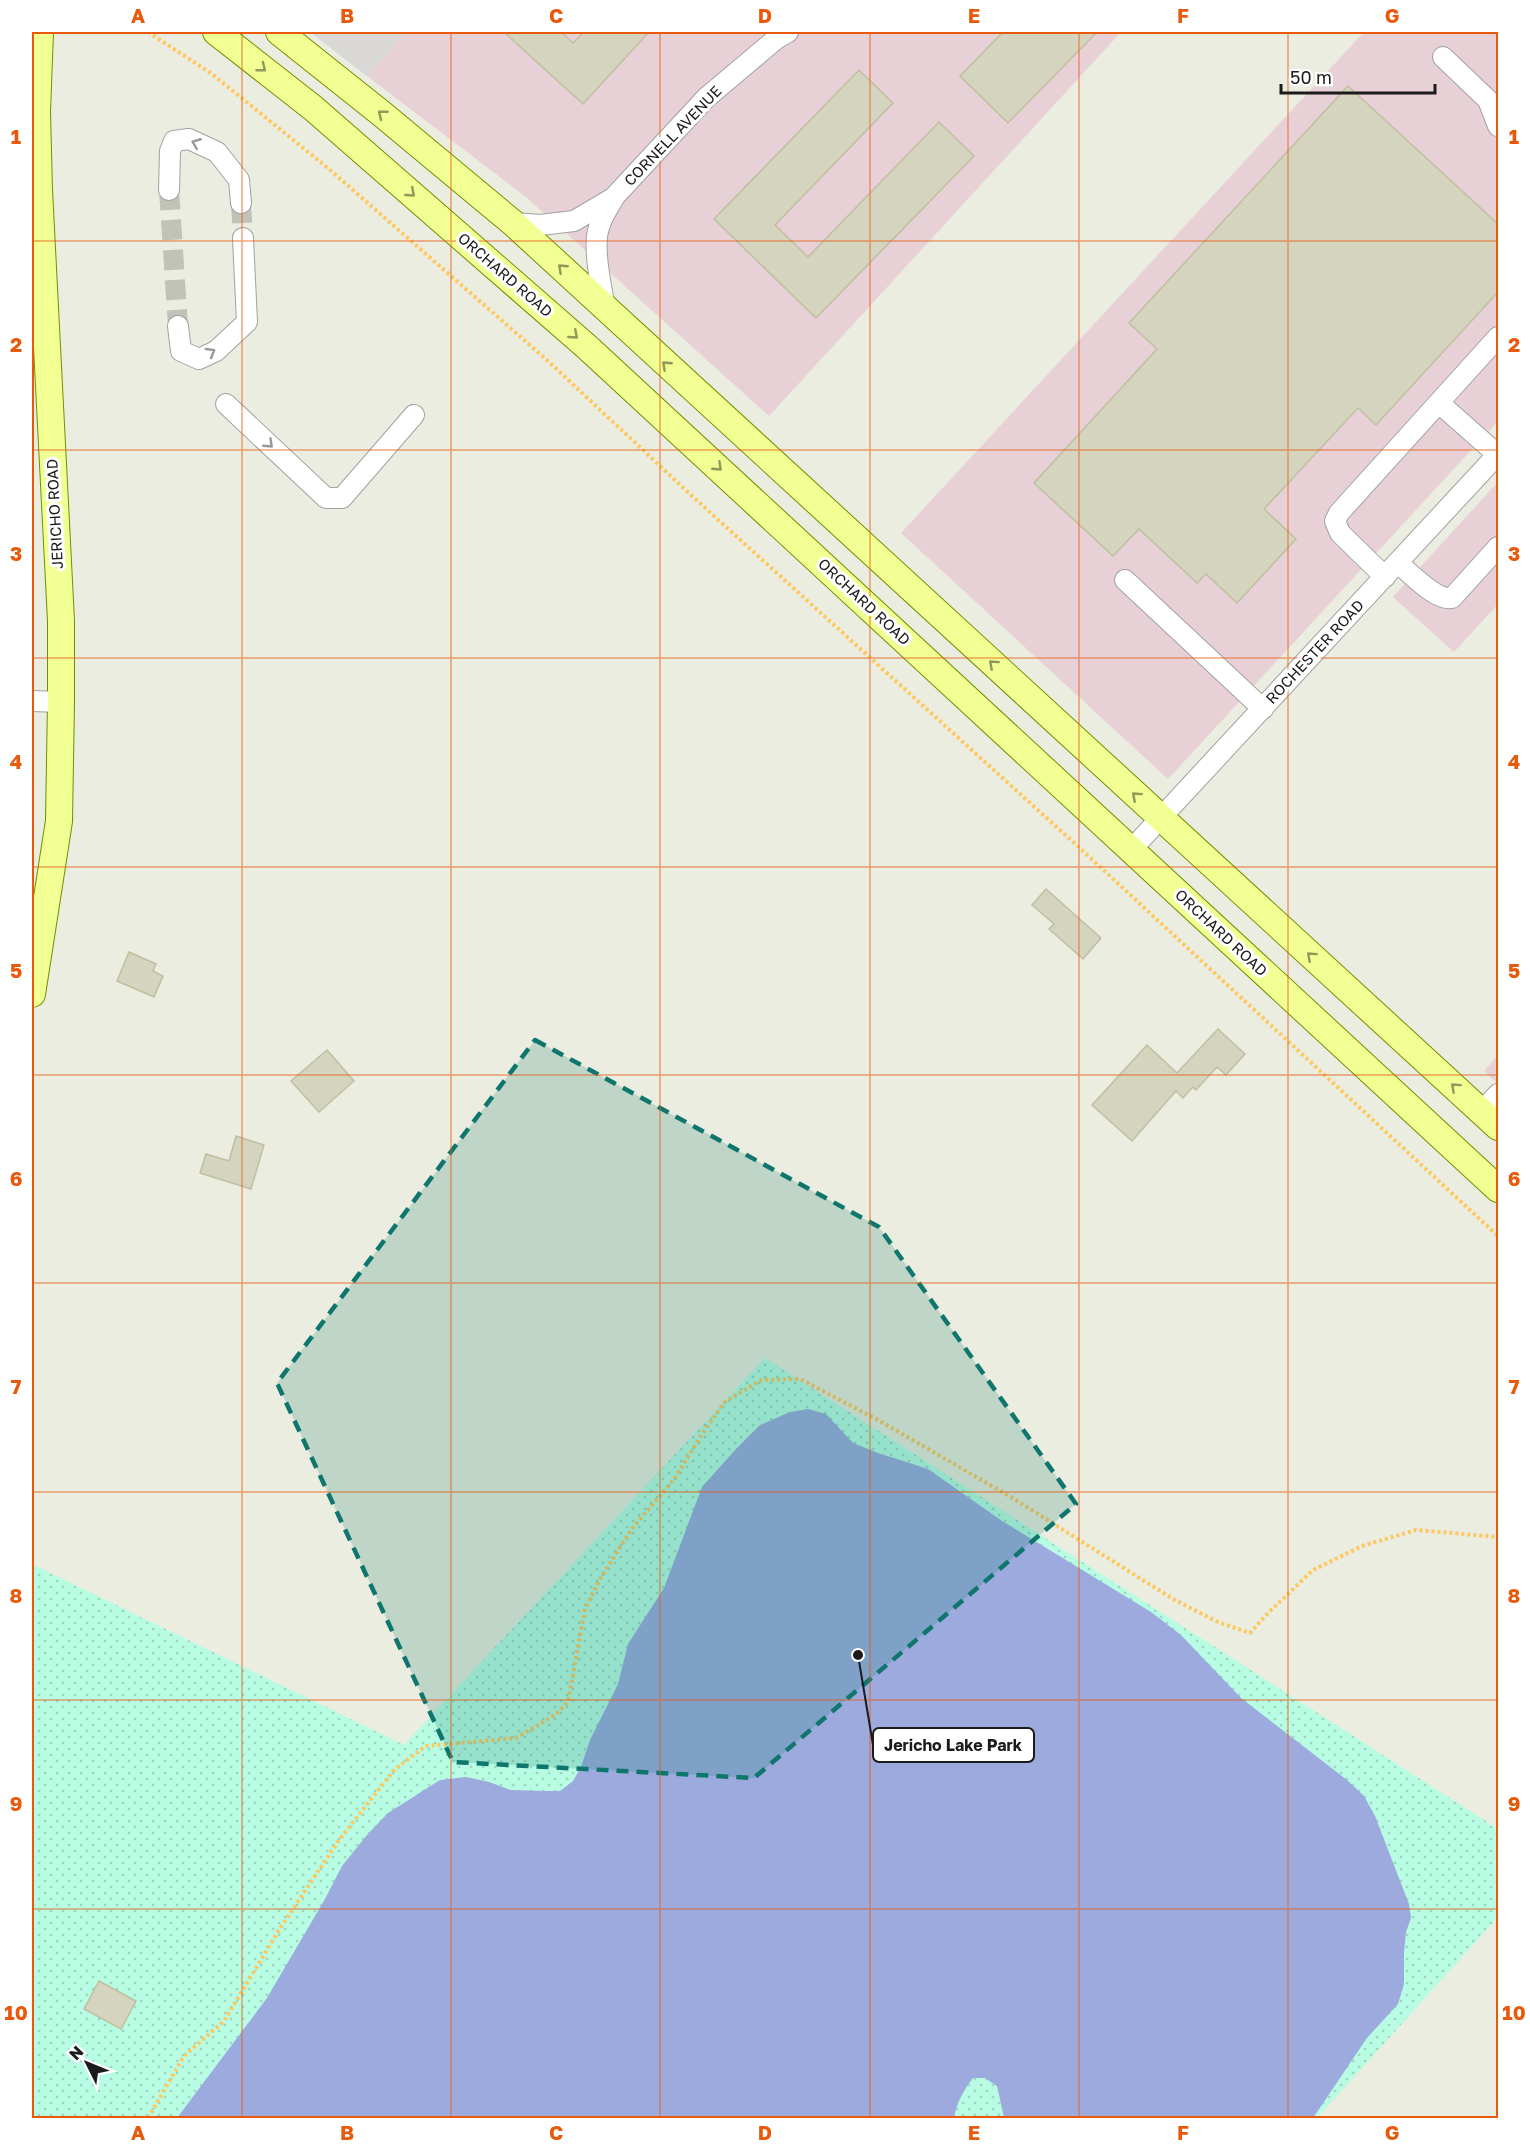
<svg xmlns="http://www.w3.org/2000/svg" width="1530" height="2150" font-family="'Golos Text',sans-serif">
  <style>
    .residential { fill: #d9d8d7 }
    .industrial { fill: #e7d0d6 }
    .park { fill: url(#park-dots) }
    .water { fill: #9caade }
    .building { fill: #d4d4bf; stroke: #c0bfa1; stroke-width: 1.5 }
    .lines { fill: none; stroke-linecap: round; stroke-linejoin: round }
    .minor-tunnel { stroke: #c1c3b8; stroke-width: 20; stroke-dasharray: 20 10; stroke-linecap: butt }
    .minor-casing { stroke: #a2a2a2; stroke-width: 22 }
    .major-casing { stroke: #719100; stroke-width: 28 }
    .path { stroke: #ffc85e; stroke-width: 4; stroke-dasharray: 3 3; stroke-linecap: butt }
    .minor { stroke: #fff; stroke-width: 20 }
    .major { stroke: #f2ff92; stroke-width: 26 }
    .oneway { stroke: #91985c }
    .oneway2 { stroke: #989898 }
    .marked { fill: #0f766e; fill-opacity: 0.2; stroke: #0f766e; stroke-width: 4.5; stroke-dasharray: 12 8; stroke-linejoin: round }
    .grid { fill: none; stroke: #e8590c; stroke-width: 1.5; stroke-opacity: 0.55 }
    .labels { text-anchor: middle; stroke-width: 6; stroke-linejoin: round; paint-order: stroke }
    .street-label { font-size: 15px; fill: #1b1b1b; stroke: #fff }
    .leader { fill: none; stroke: #1b1b1b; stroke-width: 2 }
    .callout-dot { fill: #1b1b1b; stroke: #fff; stroke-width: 2 }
    .callout { fill: #fff; stroke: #1b1b1b; stroke-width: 2 }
    .callout-label { font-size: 16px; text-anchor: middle; font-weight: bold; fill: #1b1b1b }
    .neatline { fill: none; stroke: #e8590c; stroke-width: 2 }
    .grid-label { font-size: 20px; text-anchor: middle; font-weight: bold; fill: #e8590c }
  </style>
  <defs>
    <pattern id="park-dots" width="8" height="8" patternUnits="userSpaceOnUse" patternTransform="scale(1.5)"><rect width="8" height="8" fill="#b7fce3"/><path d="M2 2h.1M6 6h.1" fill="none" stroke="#9dd7c2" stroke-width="1.8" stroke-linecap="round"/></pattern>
  </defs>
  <rect width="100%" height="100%" fill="#eaeddf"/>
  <path class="residential" d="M310,32H406L367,76Z"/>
  <path class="industrial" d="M406,32H1121L769,416L526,197L367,76Z
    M1364,32H1498V421L1168,779L901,533Z
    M1498,482V604L1454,652L1393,597Z
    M1498,1055V1084L1484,1071Z"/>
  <path class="park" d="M765,1358L1498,1829V1917L1317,2118H32V1564L404,1745Z"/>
  <path class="water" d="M808,1409L826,1414L853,1443L878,1453L928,1469L1002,1521L1151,1612L1181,1635L1241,1698L1347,1780L1364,1796L1375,1816L1409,1904L1411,1918L1406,1932L1404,1953V1984L1398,2004L1367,2038L1313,2118H1004L997,2086L985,2078H973C963,2091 957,2102 954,2118H177L267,1998L325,1899L342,1866L367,1835L388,1813L440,1780L466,1777L489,1782L511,1790L545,1791H560L573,1781L581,1767L590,1740L618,1684L628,1644L664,1588L702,1487L736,1449L760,1425L790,1412Z"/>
  <path class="building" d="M504,32H561L573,43L584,32H649L583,104Z
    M1003,32H1097L1008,123L960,76Z
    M859,70L893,103L775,225L808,257L939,122L974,156L816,318L714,219Z
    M1348,86L1498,224V292L1376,425L1358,408L1264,509L1296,539L1237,603L1206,574L1197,583L1139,529L1113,556L1034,483L1157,349L1129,323Z
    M1046,889L1101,938L1083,959L1049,929L1054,924L1032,905Z
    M129,952L156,964L153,971L163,976L154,997L117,981Z
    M1218,1029L1245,1054L1226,1075L1217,1067L1196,1090L1193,1087L1183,1098L1176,1091L1132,1141L1092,1105L1147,1045L1177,1073Z
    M327,1050L354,1081L319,1112L291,1081Z
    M236,1136L264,1145L251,1189L200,1173L206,1154L229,1161Z
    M99,1981L136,2001L121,2029L84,2009Z"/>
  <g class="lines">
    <path class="minor-tunnel" d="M169,190L178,326
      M241,203L243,238"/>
    <defs>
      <path id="minor" d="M1443,57L1488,100L1498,126
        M169,190L170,151L174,141L189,139L217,152L239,180L241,203
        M513,223L540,225L574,221L613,198
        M605,308C601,285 595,259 597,236C599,221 608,208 615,196L706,98L776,39L788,32
        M178,326L181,351L199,359L216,351L247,322L243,238
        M1439,403L1498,455
        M226,404L326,498H342L414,415
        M1398,563C1410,573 1436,601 1452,598L1498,547
        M1385,577L1340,533L1335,521L1339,513L1498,337
        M1125,580L1263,709
        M32,701L61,702
        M1131,850L1498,454
        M1482,1111L1498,1094"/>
      <path id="major" d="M216,32L313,108L587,347L1498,1189
        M279,32L382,114L513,223L1498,1127
        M32,994L59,821L61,702V621L39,190L37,112L40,32"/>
    </defs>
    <use href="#minor" class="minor-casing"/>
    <use href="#major" class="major-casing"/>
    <path class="path" d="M148,32L212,74L329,169L548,361L692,496L1083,851L1498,1236
      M148,2118L184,2056L224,2021L279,1930L339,1840L395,1769L426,1746L516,1738L555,1715L568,1702L585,1609L600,1579L631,1530L675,1478L702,1434L725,1402L761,1380L800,1379L878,1420L1011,1497L1173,1599L1218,1622L1250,1633L1269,1612L1313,1570L1362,1546L1416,1530L1498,1537"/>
    <use href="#minor" class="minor"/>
    <use href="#major" class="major"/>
  </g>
  <defs><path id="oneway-chevron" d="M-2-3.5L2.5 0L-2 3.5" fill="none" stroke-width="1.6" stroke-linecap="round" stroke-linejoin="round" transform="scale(1.5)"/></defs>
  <g class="oneway">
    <use href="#oneway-chevron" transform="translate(262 68) rotate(38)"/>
    <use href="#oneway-chevron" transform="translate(382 114) rotate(-141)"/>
    <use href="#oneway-chevron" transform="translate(411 193) rotate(41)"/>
    <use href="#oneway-chevron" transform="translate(562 268) rotate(-137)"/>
    <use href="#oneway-chevron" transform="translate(574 335) rotate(41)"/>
    <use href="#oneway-chevron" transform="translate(666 365) rotate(-137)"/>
    <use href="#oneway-chevron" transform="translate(718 467) rotate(43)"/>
    <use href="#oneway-chevron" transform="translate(993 664) rotate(-138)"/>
    <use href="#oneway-chevron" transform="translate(1136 796) rotate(-138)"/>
    <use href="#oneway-chevron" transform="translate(1311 956) rotate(-138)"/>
    <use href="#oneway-chevron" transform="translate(1455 1087) rotate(-138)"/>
  </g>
  <g class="oneway2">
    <use href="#oneway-chevron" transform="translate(196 143) rotate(-158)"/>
    <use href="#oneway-chevron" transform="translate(211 352) rotate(-30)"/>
    <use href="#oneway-chevron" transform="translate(269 444) rotate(43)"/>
  </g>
  <path class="marked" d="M535,1040L879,1227L1076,1504L754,1778L453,1762L277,1383Z"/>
  <path class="grid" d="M242,32V2118M451,32V2118M660,32V2118M870,32V2118M1079,32V2118M1288,32V2118M32,241H1498M32,450H1498M32,658H1498M32,867H1498M32,1075H1498M32,1283H1498M32,1492H1498M32,1700H1498M32,1909H1498"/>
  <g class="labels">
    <g class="street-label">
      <text transform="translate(673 136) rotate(-46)" y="5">CORNELL AVENUE</text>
      <text transform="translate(505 275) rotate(41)" y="5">ORCHARD ROAD</text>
      <text transform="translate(55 514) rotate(-93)" y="5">JERICHO ROAD</text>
      <text transform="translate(864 602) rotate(43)" y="5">ORCHARD ROAD</text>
      <text transform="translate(1315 652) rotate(-47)" y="5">ROCHESTER ROAD</text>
      <text transform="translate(1221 933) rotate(43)" y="5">ORCHARD ROAD</text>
    </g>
  </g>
  <path class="leader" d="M858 1655L873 1745"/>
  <circle class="callout-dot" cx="858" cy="1655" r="6"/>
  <rect class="callout" x="873" y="1728" width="161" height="34" rx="6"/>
  <g class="callout-label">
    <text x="953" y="1751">Jericho Lake Park</text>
  </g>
  <rect width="1530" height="2150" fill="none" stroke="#ffffff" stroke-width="66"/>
  <g transform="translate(87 2063) rotate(313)" stroke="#ffffff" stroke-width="4.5" paint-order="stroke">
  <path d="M0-4.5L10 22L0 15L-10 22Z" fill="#1b1b1b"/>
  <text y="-9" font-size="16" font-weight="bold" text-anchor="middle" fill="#1b1b1b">N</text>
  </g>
  <path d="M1281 84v9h154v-9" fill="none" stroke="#1b1b1b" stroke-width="3"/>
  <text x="1290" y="84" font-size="18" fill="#1b1b1b" stroke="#ffffff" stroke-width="4.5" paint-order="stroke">50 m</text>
  <rect x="33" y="33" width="1464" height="2084" class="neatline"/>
  <g class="grid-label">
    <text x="138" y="23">A</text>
    <text x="347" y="23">B</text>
    <text x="556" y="23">C</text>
    <text x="765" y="23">D</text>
    <text x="974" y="23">E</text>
    <text x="1183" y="23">F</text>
    <text x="1392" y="23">G</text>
    <text x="16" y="144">1</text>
    <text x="1514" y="144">1</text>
    <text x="16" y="352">2</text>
    <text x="1514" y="352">2</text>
    <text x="16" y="561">3</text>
    <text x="1514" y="561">3</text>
    <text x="16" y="769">4</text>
    <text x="1514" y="769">4</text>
    <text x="16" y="978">5</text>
    <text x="1514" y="978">5</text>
    <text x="16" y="1186">6</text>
    <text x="1514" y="1186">6</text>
    <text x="16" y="1394">7</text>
    <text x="1514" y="1394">7</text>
    <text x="16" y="1603">8</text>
    <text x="1514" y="1603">8</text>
    <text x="16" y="1811">9</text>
    <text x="1514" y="1811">9</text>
    <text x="16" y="2020">10</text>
    <text x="1514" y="2020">10</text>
    <text x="138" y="2140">A</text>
    <text x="347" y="2140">B</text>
    <text x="556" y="2140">C</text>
    <text x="765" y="2140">D</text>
    <text x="974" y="2140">E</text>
    <text x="1183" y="2140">F</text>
    <text x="1392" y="2140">G</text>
  </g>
</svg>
